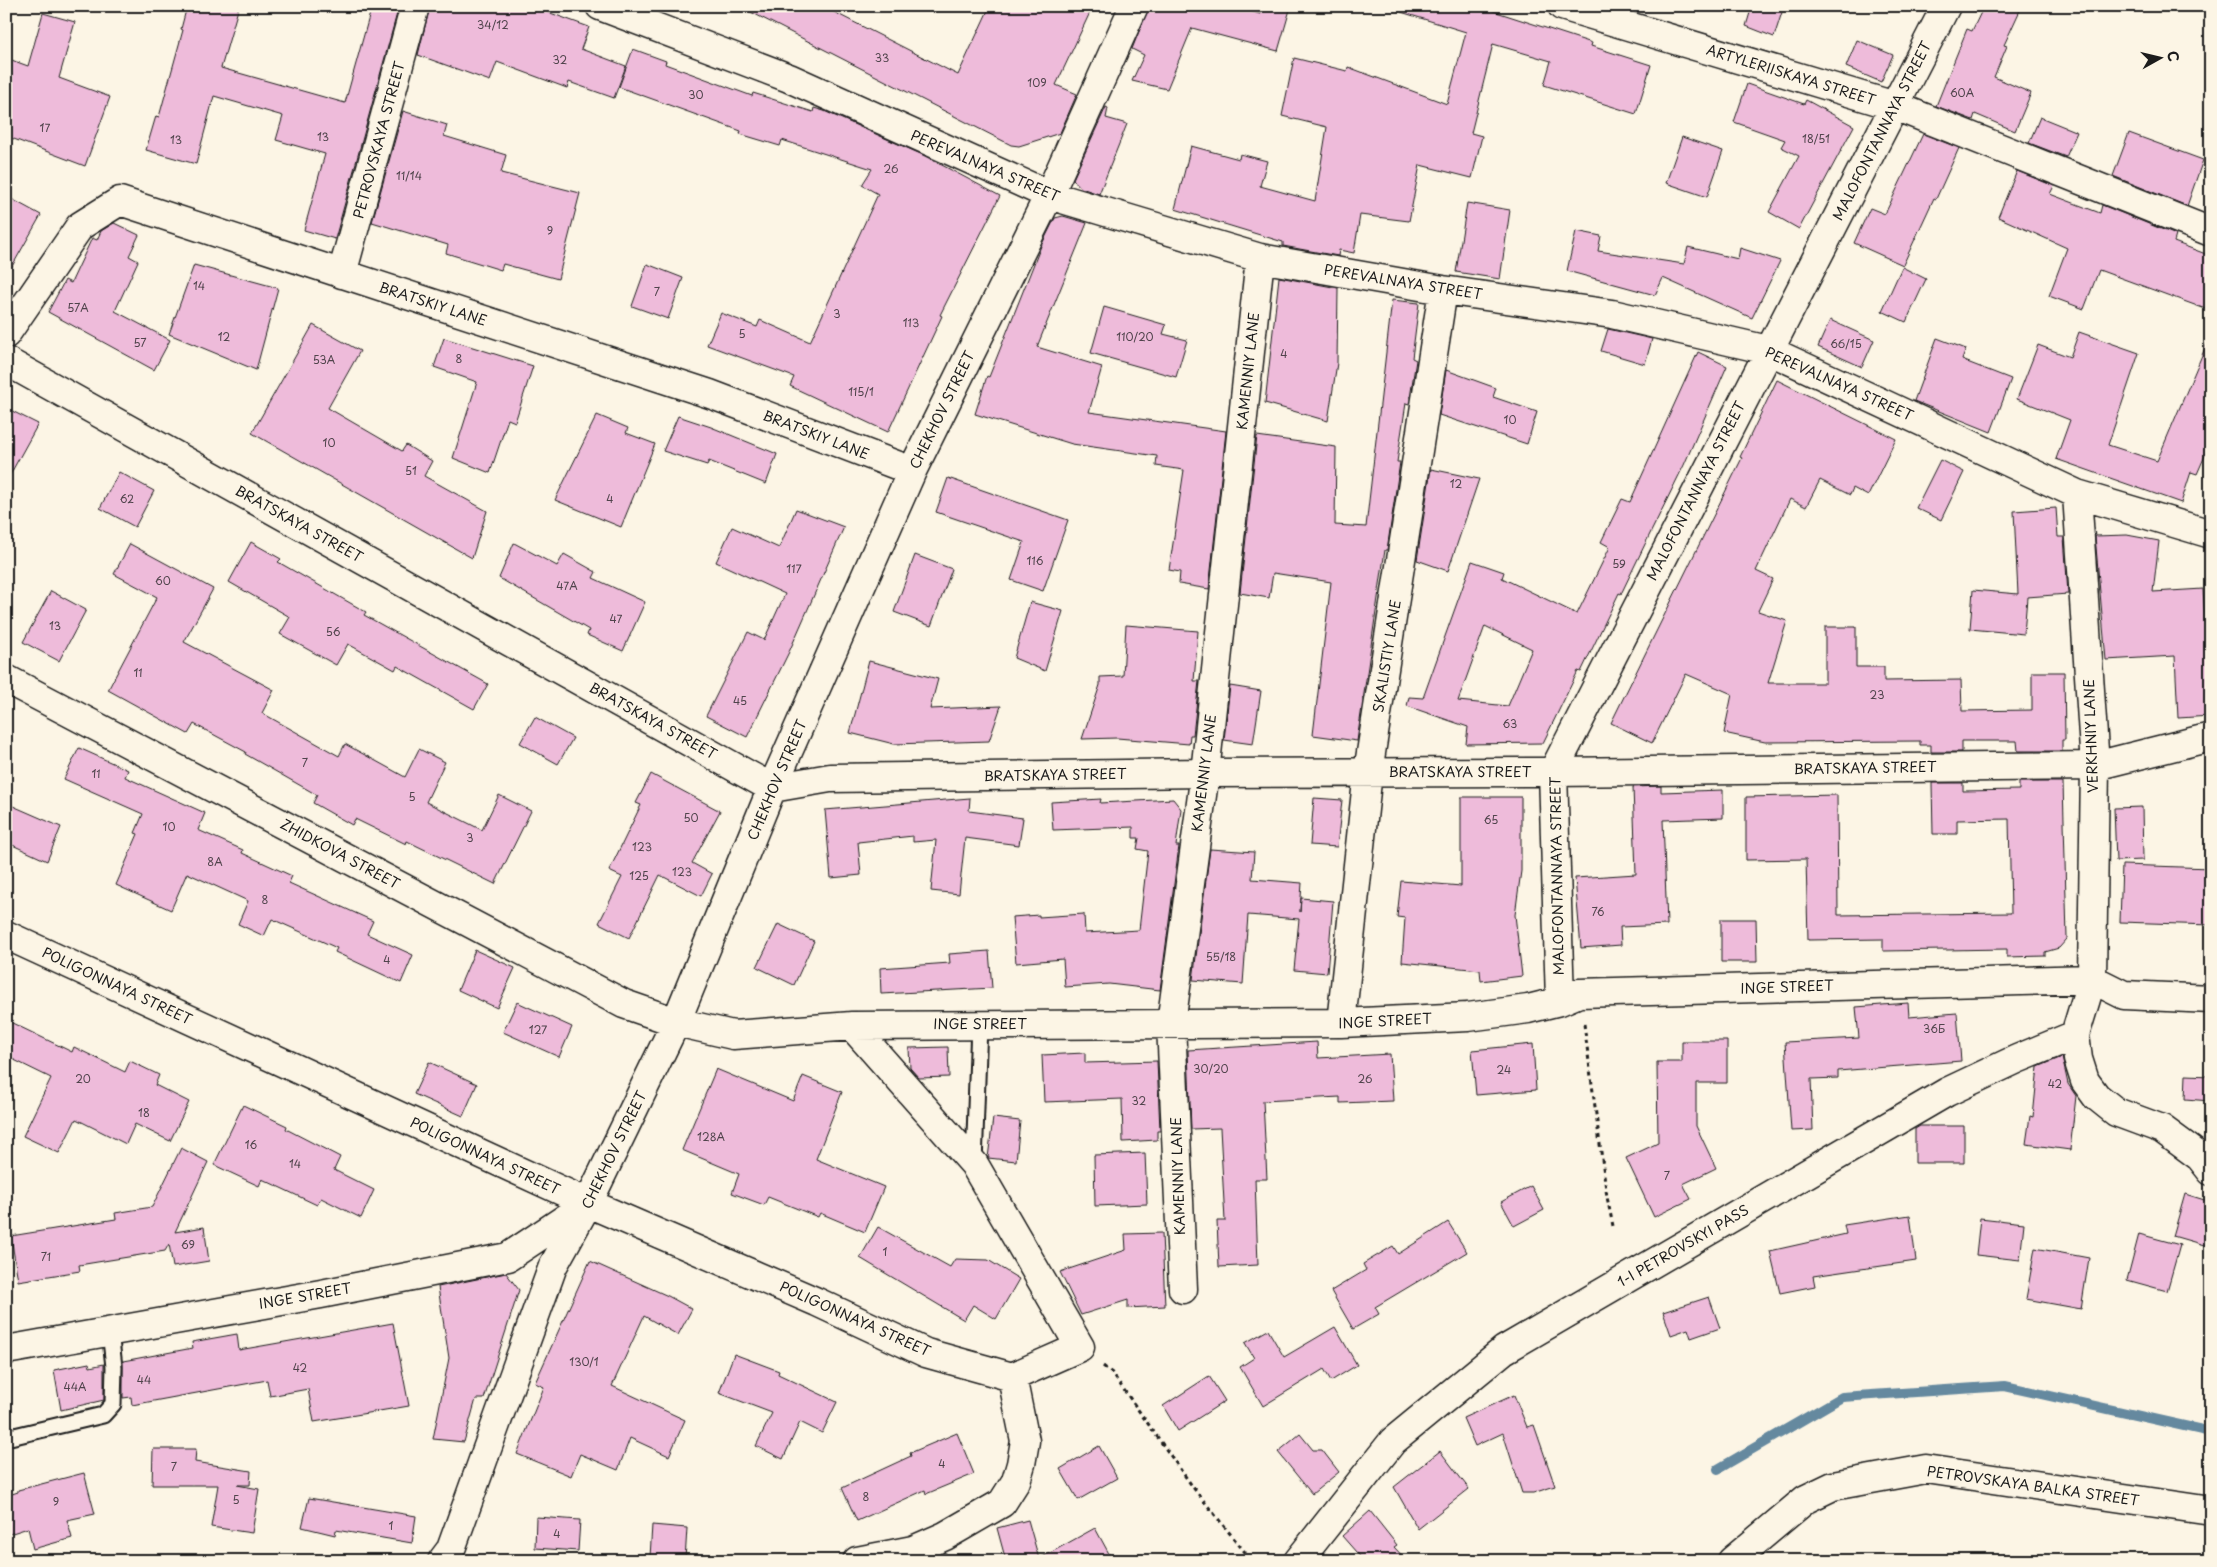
<svg xmlns="http://www.w3.org/2000/svg" width="2217" height="1567" font-family="'Playpen Sans',sans-serif">
  <style>
    .lines { fill: none; stroke-linecap: round; stroke-linejoin: round }
    .stream { stroke: #65899f; stroke-width: 10 }
    .building { fill: #eebbda; stroke: #1c1c1c; fill-rule: evenodd }
    .lane-casing { stroke: #1c1c1c; stroke-width: 19 }
    .street-casing { stroke: #1c1c1c; stroke-width: 31 }
    .path { stroke: #1c1c1c; stroke-width: 3; stroke-dasharray: 4 4; stroke-linecap: butt }
    .lane { stroke: #fcf5e5; stroke-width: 15 }
    .street { stroke: #fcf5e5; stroke-width: 28 }
    .labels { text-anchor: middle; stroke-width: 4; stroke-linejoin: round; paint-order: stroke }
    .number-label { font-size: 11px; fill: #50444c }
    .street-label { font-size: 14px; fill: #1c1c1c; stroke: #fcf5e5 }
  </style>
  <rect width="100%" height="100%" fill="#fcf5e5"/>
  <filter id="ink" filterUnits="userSpaceOnUse"><feTurbulence type="fractalNoise" baseFrequency=".02" numOctaves="2"/><feDisplacementMap in="SourceGraphic" scale="10" xChannelSelector="R" yChannelSelector="G"/><feConvolveMatrix kernelMatrix="1 2 1 2 8 2 1 2 1" color-interpolation-filters="sRGB"/></filter>
  <g filter="url(#ink)">
    <g class="lines">
      <path class="stream" d="M1718,1469L1842,1397L2005,1386L2211,1432"/>
    </g>
    <path class="building" d="M187,6H239L221,68L345,103L372,6H399L335,239L304,230L325,154L276,140L283,116L214,96L196,164L146,150L156,116L159,117L183,30L181,29Z
      M430,6H531L589,27L581,49L626,66L614,98L569,82L567,88L497,62L490,81L418,55Z
      M739,6H822L958,75L990,6H1093L1056,85L1077,94L1060,133L1019,146L1011,145Z
      M1149,6H1232L1260,14L1261,6H1291L1278,51L1192,28L1167,89L1132,81L1144,55L1132,49Z
      M1402,6H1478L1592,43L1591,46L1651,65L1636,114L1544,85L1551,61L1493,44L1471,133L1482,136L1472,178L1420,165L1409,221L1360,215L1354,253L1339,250L1338,256L1283,246V242L1175,209L1191,146L1239,159L1240,154L1267,161L1260,186L1315,201L1327,127L1282,116L1294,58L1347,71L1348,67L1447,104L1466,32L1401,12Z
      M1752,6H1784L1774,37L1746,26Z
      M1984,6H2022L2004,45L2007,46L1994,77L2031,93L2015,131L1975,114L1973,120L1936,106L1967,29L1972,31Z
      M43,13L75,22L59,78L110,97L85,166L6,136V58L28,66Z
      M1857,40L1893,55L1881,82L1846,67Z
      M633,49L666,61L665,64L752,96L753,93L813,112L814,108L824,111L923,155L1000,196L940,315L942,316L888,432L790,386L794,377L707,345L721,313L757,327L760,320L810,342L878,194L862,185L872,169L782,140L780,146L740,134L741,131L619,87Z
      M1747,84L1804,104L1806,100L1854,126L1799,229L1769,212L1799,156L1781,147L1785,140L1734,122Z
      M1106,107L1108,108L1106,118L1127,124L1099,194L1081,188L1073,179Z
      M403,111L447,125L444,136L506,155L501,173L580,193L558,279L503,264L501,270L446,253L448,245L372,222Z
      M2040,117L2077,132L2066,157L2029,143Z
      M2129,133L2203,160L2187,206L2113,176Z
      M1923,134L1959,148L1936,199L1934,198L1903,265L1854,243L1870,208L1885,214Z
      M1682,137L1723,151L1707,197L1666,183Z
      M2017,171L2054,186L2050,194L2100,213L2102,205L2176,235L2174,242L2211,256V311L2099,270L2084,309L2049,296L2067,248L1998,217Z
      M6,196L41,215L6,277Z
      M1467,203L1510,210L1500,279L1456,272Z
      M1063,216L1087,223L1037,347L1102,367L1089,412L1226,431L1209,589L1179,584L1180,572L1169,570L1184,470L1156,466L1157,456L1072,444L975,414L987,376L989,377L1041,246L1055,218Z
      M114,223L139,235L129,256L138,261L115,311L170,340L154,370L48,312L65,280L71,283L92,238L97,240L101,231Z
      M1576,231L1601,236L1598,251L1684,264L1688,247L1738,259L1740,248L1780,261L1752,318L1663,278L1655,295L1567,271Z
      M647,264L683,278L668,319L632,306Z
      M194,265L278,288L256,370L169,334Z
      M1902,267L1926,279L1906,322L1882,311Z
      M1279,277L1338,288L1337,363L1328,421L1265,403Z
      M1392,300L1419,303L1412,358L1416,360L1409,404L1406,403L1397,462H1400L1387,550H1385L1357,741L1313,735L1331,582L1273,573L1269,598L1240,593L1257,436L1336,447L1335,525L1366,527Z
      M1104,307L1166,325L1163,334L1187,340L1176,377L1091,353Z
      M1830,320L1874,340L1862,367L1818,347Z
      M313,325L360,351L328,408L402,451L406,445L432,461L424,476L487,511L472,558L252,433Z
      M1608,329L1652,339L1645,364L1601,351Z
      M2079,332L2139,353L2108,445L2157,461L2211,334V442L2197,474L2191,472L2181,503L2056,459L2070,420L2017,399L2038,345L2070,357Z
      M444,338L533,366L515,422L508,419L490,473L453,458L477,382L434,367Z
      M1937,338L1966,349L1962,360L2011,379L1991,432L1914,401Z
      M1698,352L1727,366L1684,465L1648,538L1621,594L1619,593L1581,672L1578,671L1543,743L1466,744L1468,727L1407,706L1409,697L1423,698L1472,561L1504,572L1502,578L1577,614L1610,547L1601,542L1622,499L1630,502ZM1485,626L1532,649L1508,706L1458,701Z
      M1446,370L1496,388L1493,397L1537,412L1527,444L1439,415Z
      M1777,380L1896,439L1868,496L1853,488L1850,495L1820,480L1806,507L1790,499L1756,571L1773,579L1758,611L1787,621L1768,683H1825V627H1856V667H1884V681L1961,680L1962,711L2032,710V672H2064L2065,740H2062V751H2018L2017,741H1962V752H1931V745H1920V741L1765,742L1724,733L1732,694L1686,674L1652,743L1611,723L1742,458L1740,457Z
      M6,408L38,424L6,482Z
      M597,415L628,428L626,433L655,444L621,527L555,500Z
      M678,416L711,427L777,454L766,484L709,461L707,465L663,451Z
      M1940,460L1964,472L1941,520L1916,508Z
      M1431,469L1479,479L1448,571L1417,560Z
      M119,472L154,491L135,527L100,508Z
      M948,478L1068,520L1043,591L1011,580L1024,542L936,512Z
      M2056,508L2058,537H2064L2068,594L2027,597L2024,634L1970,629L1973,590L2018,594L2014,511Z
      M796,509L844,527L789,652L747,737L706,716L748,632L764,640L785,594L716,562L732,527L779,548Z
      M2127,535L2159,541L2153,592L2203,589L2207,647H2211V716L2178,718L2175,656L2106,660L2095,536Z
      M251,542L281,559L278,562L366,612L364,615L488,684L474,709L397,666L395,670L348,644L336,665L280,634L290,617L229,582Z
      M514,543L557,566L564,554L596,572L593,578L645,602L623,651L587,635L589,630L499,578Z
      M130,544L213,589L184,642L274,690L262,713L339,756L345,744L405,777L419,749L445,762L426,802L482,830L499,795L531,811L495,884L407,841L406,844L355,819L352,825L313,803L317,795L245,754L246,752L194,724L188,734L108,690L157,597L114,574Z
      M915,555L952,569L931,626L894,612Z
      M51,591L86,610L59,661L23,642Z
      M1030,602L1063,611L1045,671L1014,658Z
      M1126,625L1198,631L1194,681H1199L1193,735H1190L1189,744L1117,738L1082,739L1100,685V677L1123,676Z
      M869,661L938,679L930,709L1001,706L989,741L894,744L850,733Z
      M1230,686L1261,691L1253,744L1224,740Z
      M535,717L573,738L558,764L520,743Z
      M79,748L128,770L125,777L205,813L198,830L243,850L242,853L292,876L289,883L373,921L367,934L413,955L401,983L335,952L337,948L272,919L264,936L238,924L248,901L187,873L171,910L116,885L138,834L135,833L143,814L64,779Z
      M651,774L720,811L692,863L712,874L701,896L660,875L629,938L599,923L622,877L609,871L641,805L636,803Z
      M2019,782H2063L2067,939L2059,948L2045,952V956L2007,957V949L1883,951V939L1808,940L1806,859L1746,860V797L1837,795L1838,915L2011,913L2009,819L1957,820V834H1933L1932,783H1963V791L2019,790Z
      M1661,786V792L1723,790V818L1663,820L1667,925L1620,927L1621,945L1581,948L1575,878L1636,874L1633,787Z
      M1461,797H1521V871L1515,915L1522,976L1481,981L1480,970L1402,962L1405,918L1397,917L1401,881L1461,886Z
      M970,798L969,811L1023,818L1019,845L965,838L959,894L931,891L936,840L913,842V836L858,842L861,875L831,878L825,810Z
      M1314,798L1342,800L1337,847L1310,845Z
      M1101,799L1100,803L1173,799L1181,809L1176,846H1179L1160,990L1109,984L1065,987L1063,959L1016,963L1012,917L1039,915V917L1084,914L1085,933L1139,930L1148,851L1137,849L1139,838H1133V827L1053,830L1051,802Z
      M6,803L61,827L47,861L6,842Z
      M2142,807L2143,860L2116,861L2114,808Z
      M1210,849L1254,852L1252,879L1302,883L1300,912L1301,898L1333,901L1327,973L1294,970L1299,919L1248,915L1243,984L1193,980Z
      M2122,865L2211,868V925L2120,922Z
      M1721,919H1756L1757,962H1721Z
      M778,924L814,941L794,985L757,967Z
      M475,950L515,968L497,1008L458,990Z
      M989,951L992,988L881,994L880,968L950,963L949,954Z
      M517,1002L572,1027L559,1057L503,1032Z
      M1908,1003L1909,1017L1957,1013L1961,1061L1838,1071V1078L1811,1079L1813,1130L1791,1131L1785,1042L1859,1038L1856,1007Z
      M6,1020L72,1052L74,1047L125,1072L130,1061L159,1075L155,1085L189,1102L170,1141L135,1124L126,1144L76,1119L59,1153L23,1136L51,1078L6,1056Z
      M1682,1041H1727V1083H1696V1126L1716,1168L1683,1184L1691,1199L1654,1217L1626,1158L1658,1143L1657,1062H1682Z
      M1317,1042L1318,1058L1390,1054L1393,1101L1340,1103V1097L1263,1101L1267,1179H1255L1258,1265L1219,1267L1217,1221H1225L1220,1128L1191,1129L1188,1050Z
      M1533,1044L1536,1090L1476,1095L1472,1050Z
      M948,1047L949,1077L919,1078L910,1068L909,1048Z
      M1085,1053V1063L1157,1061L1160,1131H1157V1140L1123,1142L1122,1099L1044,1102L1042,1055Z
      M2062,1057L2068,1084L2076,1096L2070,1150L2026,1144L2030,1116L2033,1117L2038,1067Z
      M429,1062L477,1084L463,1116L414,1094Z
      M716,1069L793,1101L803,1076L842,1092L816,1159L884,1187L865,1232L820,1213L818,1217L768,1197L764,1205L732,1193L739,1174L682,1150Z
      M2186,1075L2211,1076V1101L2185,1099Z
      M243,1105L287,1126L286,1129L340,1157L334,1170L374,1190L361,1218L321,1198L317,1205L262,1179L259,1186L214,1165Z
      M993,1118L1020,1121L1016,1161L988,1158Z
      M1920,1126H1964V1163H1915V1129Z
      M181,1148L208,1162L175,1232L204,1227L209,1261L173,1267L169,1244L165,1251L79,1265L80,1271L18,1281L11,1236L116,1219L115,1213L152,1207Z
      M1145,1153L1147,1204L1095,1206L1094,1155Z
      M1531,1186L1544,1210L1514,1226L1501,1202Z
      M2185,1194L2211,1202V1247L2173,1236Z
      M1910,1215L1916,1261L1813,1276L1815,1286L1780,1293L1770,1251L1846,1234L1844,1225Z
      M1980,1218L2024,1223L2020,1260L1976,1255Z
      M1448,1222L1467,1252L1375,1307L1379,1314L1353,1329L1331,1291L1366,1270L1363,1264L1393,1246L1398,1254Z
      M878,1227L950,1267L955,1259L988,1260L1019,1279L996,1319L973,1305L964,1320L860,1258Z
      M1162,1233L1165,1306L1128,1308V1300L1081,1315L1060,1272L1126,1250L1125,1234Z
      M2139,1234L2180,1245L2167,1291L2127,1280Z
      M2035,1248L2089,1258L2081,1309L2026,1299Z
      M590,1261L668,1296L692,1309L678,1335L644,1316L612,1386L685,1420L669,1456L630,1438L618,1470L580,1454L571,1476L517,1454L544,1387L535,1383Z
      M506,1273L519,1290L484,1399H476L464,1442L433,1439L449,1358L438,1287Z
      M1709,1297L1720,1328L1691,1338L1688,1329L1671,1335L1663,1312Z
      M393,1323L409,1406L314,1422L308,1389L270,1396L267,1380L132,1405L131,1397L123,1398V1361L193,1348L192,1342L237,1334L239,1350Z
      M1335,1327L1357,1365L1331,1381L1324,1369L1263,1406L1240,1367L1254,1358L1245,1343L1268,1330L1284,1357Z
      M734,1354L779,1371L778,1374L837,1402L822,1433L800,1422L783,1459L756,1446L772,1413L719,1393Z
      M89,1363L90,1367L104,1364V1400L61,1410L54,1370Z
      M1209,1376L1225,1401L1178,1431L1163,1406Z
      M1514,1395L1527,1427L1534,1425L1555,1486L1533,1493H1522L1503,1433L1475,1446L1463,1418Z
      M957,1433L974,1474L926,1494L925,1490L857,1521L842,1488L911,1456L910,1453Z
      M1300,1434L1313,1450H1322L1339,1472L1312,1494L1278,1452Z
      M1099,1446L1117,1478L1078,1500L1060,1469Z
      M153,1449H196L195,1462L251,1471L250,1485H237L259,1489L252,1533L211,1527L218,1485H152Z
      M1440,1451L1469,1489L1418,1529L1394,1487Z
      M84,1473L95,1514L67,1520L72,1538L33,1549L28,1528L6,1535V1496L18,1492V1490Z
      M309,1498L416,1516L412,1543L336,1530L335,1535L302,1527Z
      M1370,1511L1397,1545L1394,1547L1407,1561H1364L1342,1536Z
      M536,1517L580,1520L578,1551L535,1548Z
      M1028,1520L1039,1559L1095,1528L1113,1561H1006L997,1528Z
      M652,1525L687,1528L685,1560L650,1557Z"/>
    <g class="lines">
      <defs>
        <path id="lane" d="M974,1164L979,1024
          M6,1438L103,1415L113,1404L114,1367L110,1331"/>
        <path id="street" d="M600,6L789,78L1049,195L1260,258L1443,290L1612,314L1768,350L2077,494L2211,534
          M1562,6L1895,106L2211,232
          M342,274L415,6
          M6,334L80,226L120,201L710,394L912,471
          M6,361L772,788L830,778L1205,773L1553,772L2095,766L2211,737
          M6,679L624,1004L676,1022L733,1035L852,1026L1341,1023L1468,1017L1528,1009L1560,1001L1579,993L2092,979L2124,995L2211,999
          M6,935L588,1203L817,1302L926,1353L1012,1377L1080,1347L974,1164L852,1026
          M1560,1001L1553,772L1946,6
          M1341,1023L1368,772L1443,290
          M2075,1035L2078,1059L2085,1081L2096,1096L2116,1112L2162,1129L2200,1157L2211,1171
          M1183,1289L1171,1024L1205,773L1260,258
          M6,1350L321,1294L508,1257L583,1207
          M442,1561L451,1549L553,1266L588,1203L676,1022L772,788L912,471L1049,195L1134,6
          M857,1561L913,1550L945,1536L1002,1503L1016,1481L1021,1464L1025,1441L1012,1377
          M1298,1561L1393,1441L1504,1350L1947,1092L2017,1059L2075,1035L2092,979L2095,766L2077,494
          M1732,1561L1806,1499L1833,1486L1926,1469L2211,1511"/>
      </defs>
      <use href="#lane" class="lane-casing"/>
      <use href="#street" class="street-casing"/>
      <path class="path" d="M1584,1024L1607,1197L1613,1226
        M1103,1366L1112,1373L1195,1490L1252,1561"/>
      <use href="#lane" class="lane"/>
      <use href="#street" class="street"/>
    </g>
  </g>
  <g class="labels">
    <g class="number-label">
      <text x="493" y="29">34/12</text>
      <text x="882" y="62">33</text>
      <text x="560" y="64">32</text>
      <text x="1037" y="87">109</text>
      <text x="1962" y="97">60А</text>
      <text x="696" y="99">30</text>
      <text x="45" y="132">17</text>
      <text x="323" y="141">13</text>
      <text x="1816" y="143">18/51</text>
      <text x="176" y="144">13</text>
      <text x="891" y="173">26</text>
      <text x="409" y="180">11/14</text>
      <text x="550" y="235">9</text>
      <text x="199" y="290">14</text>
      <text x="657" y="296">7</text>
      <text x="78" y="312">57А</text>
      <text x="837" y="318">3</text>
      <text x="911" y="327">113</text>
      <text x="742" y="338">5</text>
      <text x="224" y="341">12</text>
      <text x="1135" y="341">110/20</text>
      <text x="140" y="347">57</text>
      <text x="1846" y="348">66/15</text>
      <text x="1284" y="358">4</text>
      <text x="459" y="363">8</text>
      <text x="324" y="364">53А</text>
      <text x="861" y="396">115/1</text>
      <text x="1510" y="424">10</text>
      <text x="329" y="447">10</text>
      <text x="411" y="475">51</text>
      <text x="1456" y="488">12</text>
      <text x="127" y="503">62</text>
      <text x="610" y="503">4</text>
      <text x="1035" y="565">116</text>
      <text x="1619" y="568">59</text>
      <text x="794" y="573">117</text>
      <text x="163" y="585">60</text>
      <text x="567" y="590">47А</text>
      <text x="616" y="623">47</text>
      <text x="55" y="630">13</text>
      <text x="333" y="636">56</text>
      <text x="138" y="677">11</text>
      <text x="1877" y="699">23</text>
      <text x="740" y="705">45</text>
      <text x="1510" y="728">63</text>
      <text x="305" y="767">7</text>
      <text x="96" y="778">11</text>
      <text x="412" y="801">5</text>
      <text x="691" y="822">50</text>
      <text x="1491" y="824">65</text>
      <text x="169" y="831">10</text>
      <text x="470" y="842">3</text>
      <text x="642" y="851">123</text>
      <text x="215" y="866">8А</text>
      <text x="682" y="876">123</text>
      <text x="639" y="880">125</text>
      <text x="265" y="904">8</text>
      <text x="1598" y="916">76</text>
      <text x="1221" y="961">55/18</text>
      <text x="387" y="964">4</text>
      <text x="1934" y="1033">36Б</text>
      <text x="538" y="1034">127</text>
      <text x="1211" y="1073">30/20</text>
      <text x="1504" y="1074">24</text>
      <text x="83" y="1083">20</text>
      <text x="1365" y="1083">26</text>
      <text x="2055" y="1088">42</text>
      <text x="1139" y="1105">32</text>
      <text x="144" y="1117">18</text>
      <text x="711" y="1141">128А</text>
      <text x="251" y="1149">16</text>
      <text x="295" y="1168">14</text>
      <text x="1667" y="1180">7</text>
      <text x="188" y="1249">69</text>
      <text x="885" y="1256">1</text>
      <text x="46" y="1261">71</text>
      <text x="584" y="1366">130/1</text>
      <text x="300" y="1372">42</text>
      <text x="144" y="1384">44</text>
      <text x="75" y="1391">44А</text>
      <text x="942" y="1468">4</text>
      <text x="174" y="1471">7</text>
      <text x="866" y="1501">8</text>
      <text x="236" y="1504">5</text>
      <text x="56" y="1506">9</text>
      <text x="391" y="1530">1</text>
      <text x="557" y="1538">4</text>
    </g>
    <g class="street-label">
      <text transform="translate(1791 75) rotate(17)" y="5">ARTYLERIISKAYA STREET</text>
      <text transform="translate(1882 131) rotate(-63)" y="5">MALOFONTANNAYA STREET</text>
      <text transform="translate(379 140) rotate(-75)" y="5">PETROVSKAYA STREET</text>
      <text transform="translate(985 166) rotate(23)" y="5">PEREVALNAYA STREET</text>
      <text transform="translate(1403 282) rotate(9)" y="5">PEREVALNAYA STREET</text>
      <text transform="translate(433 304) rotate(18)" y="5">BRATSKIY LANE</text>
      <text transform="translate(1248 371) rotate(-84)" y="5">KAMENNIY LANE</text>
      <text transform="translate(1839 384) rotate(24)" y="5">PEREVALNAYA STREET</text>
      <text transform="translate(942 410) rotate(-64)" y="5">CHEKHOV STREET</text>
      <text transform="translate(816 435) rotate(21)" y="5">BRATSKIY LANE</text>
      <text transform="translate(1696 491) rotate(-63)" y="5">MALOFONTANNAYA STREET</text>
      <text transform="translate(299 524) rotate(29)" y="5">BRATSKAYA STREET</text>
      <text transform="translate(1387 656) rotate(-81)" y="5">SKALISTIY LANE</text>
      <text transform="translate(653 721) rotate(29)" y="5">BRATSKAYA STREET</text>
      <text transform="translate(2091 736) rotate(-92)" y="5">VERKHNIY LANE</text>
      <text transform="translate(1865 768) rotate(-1)" y="5">BRATSKAYA STREET</text>
      <text x="1460" y="777">BRATSKAYA STREET</text>
      <text transform="translate(1204 773) rotate(-83)" y="5">KAMENNIY LANE</text>
      <text transform="translate(1055 775) rotate(-1)" y="5">BRATSKAYA STREET</text>
      <text transform="translate(777 780) rotate(-67)" y="5">CHEKHOV STREET</text>
      <text transform="translate(340 854) rotate(28)" y="5">ZHIDKOVA STREET</text>
      <text transform="translate(1557 876) rotate(-91)" y="5">MALOFONTANNAYA STREET</text>
      <text transform="translate(117 986) rotate(25)" y="5">POLIGONNAYA STREET</text>
      <text transform="translate(1787 987) rotate(-2)" y="5">INGE STREET</text>
      <text transform="translate(1385 1021) rotate(-3)" y="5">INGE STREET</text>
      <text x="980" y="1029">INGE STREET</text>
      <text transform="translate(614 1150) rotate(-64)" y="5">CHEKHOV STREET</text>
      <text transform="translate(485 1156) rotate(25)" y="5">POLIGONNAYA STREET</text>
      <text transform="translate(1178 1176) rotate(-92)" y="5">KAMENNIY LANE</text>
      <text transform="translate(1683 1246) rotate(-30)" y="5">1-I PETROVSKYI PASS</text>
      <text transform="translate(305 1296) rotate(-10)" y="5">INGE STREET</text>
      <text transform="translate(855 1319) rotate(24)" y="5">POLIGONNAYA STREET</text>
      <text transform="translate(2033 1486) rotate(8)" y="5">PETROVSKAYA BALKA STREET</text>
    </g>
  </g>
  <rect width="2217" height="1567" fill="none" stroke="#fcf5e5" stroke-width="25"/>
  <rect x="12" y="12" width="2192" height="1542" fill="none" stroke="#1c1c1c" stroke-width="2" filter="url(#ink)"/>
  <g transform="translate(2160 58) rotate(82)" stroke="#fcf5e5" stroke-width="4" paint-order="stroke">
  <path d="M0-4L9 19L0 12L-9 19Z" fill="#1c1c1c"/>
  <text y="-8" font-size="14" font-weight="bold" text-anchor="middle" fill="#1c1c1c">С</text>
  </g>
</svg>
